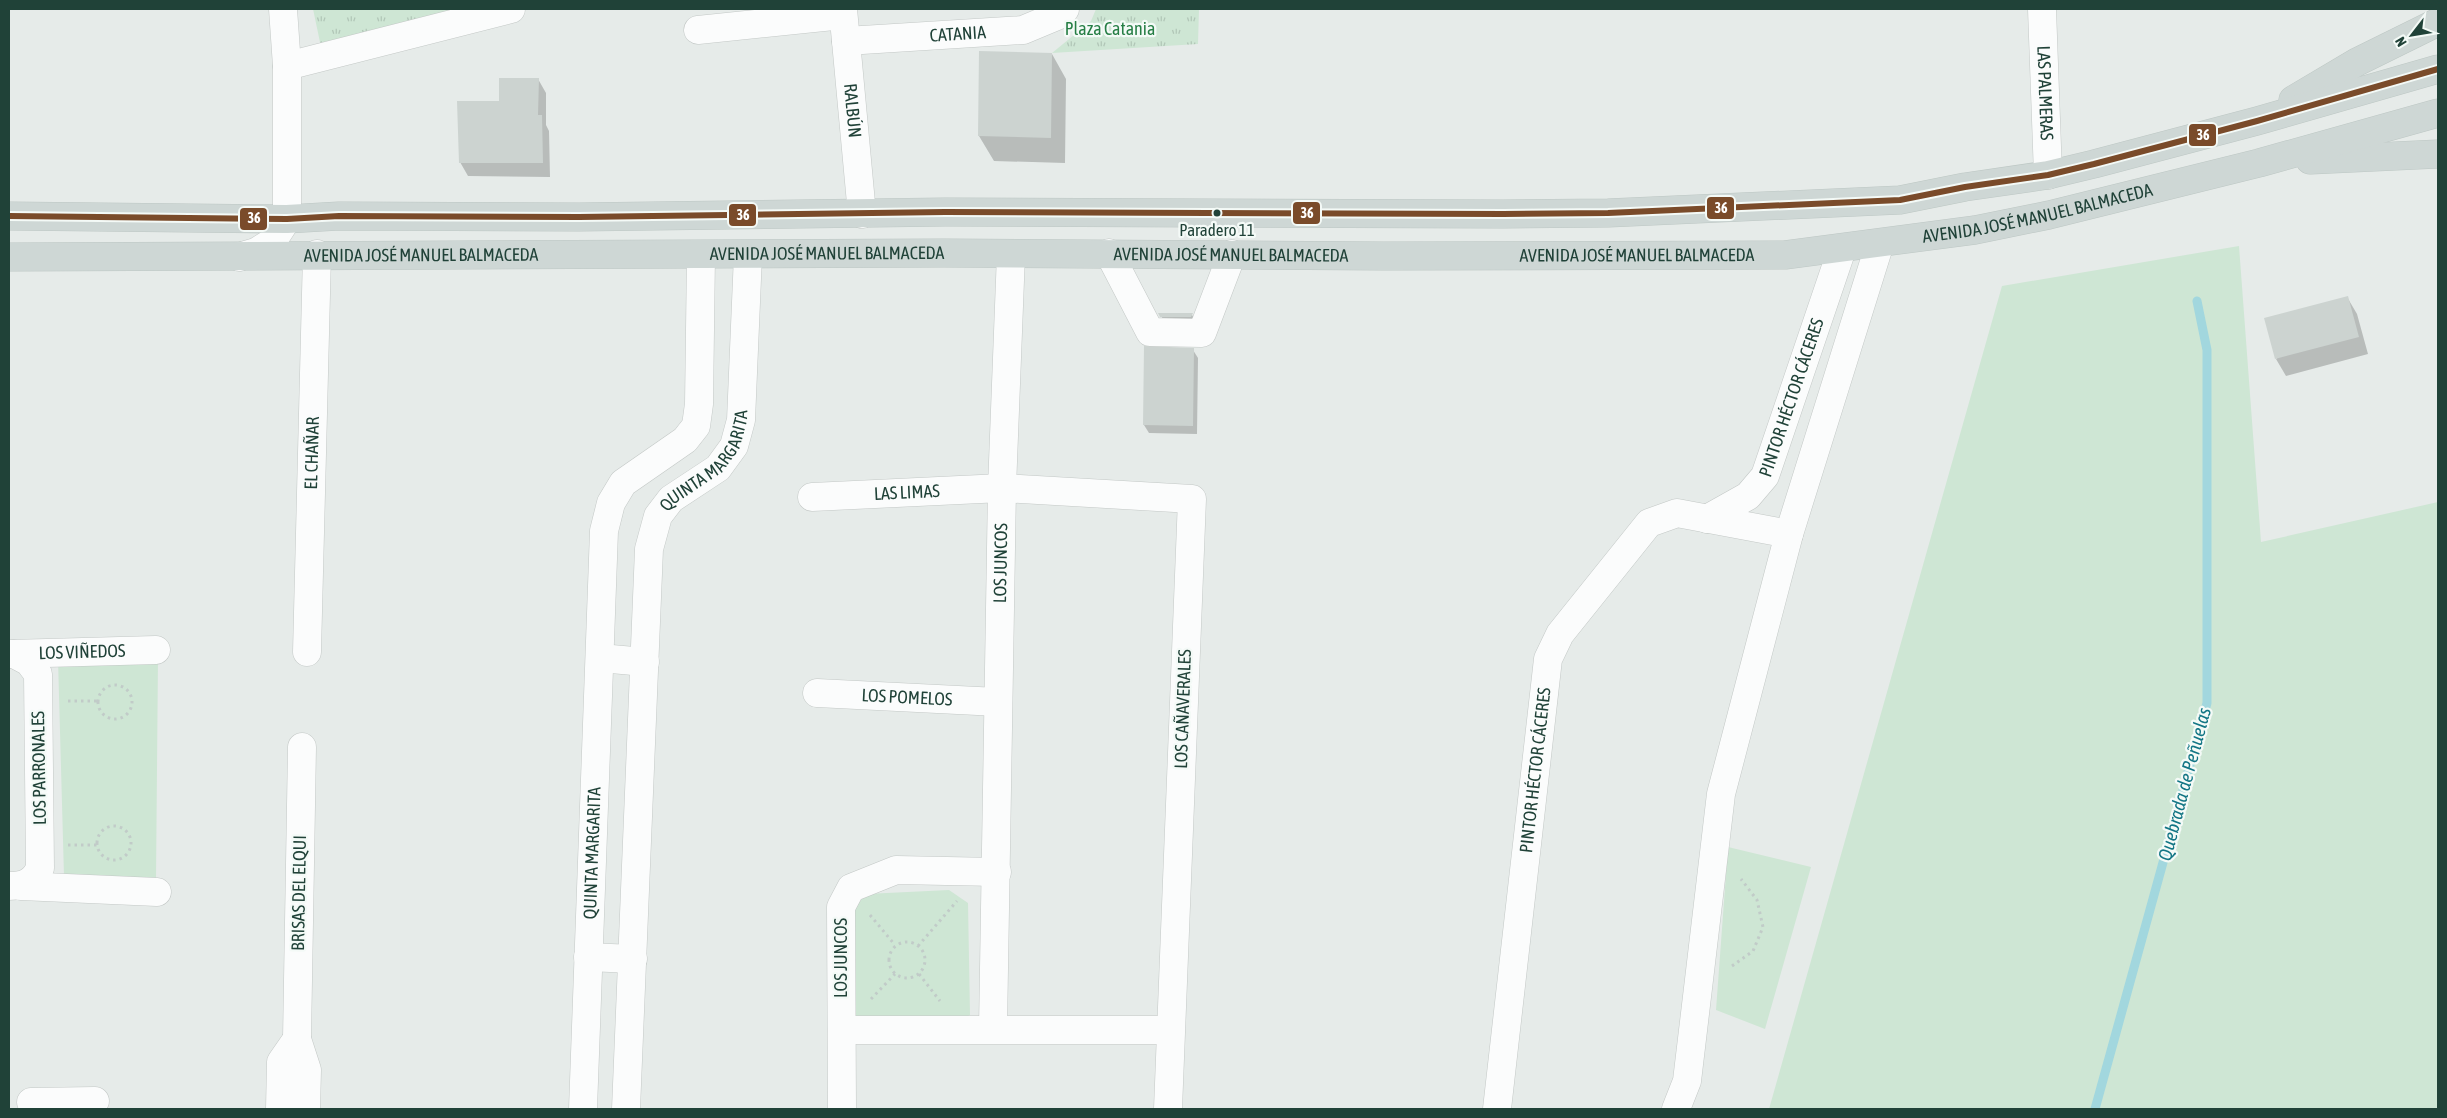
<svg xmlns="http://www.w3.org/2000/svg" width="2447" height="1118" font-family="'Asap Condensed',sans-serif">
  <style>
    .grass { fill: #cee6d4 }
    .park { fill: url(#park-tufts) }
    .shadow { fill: #0003 }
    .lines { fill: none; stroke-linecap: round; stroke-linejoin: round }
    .stream { stroke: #a2d7de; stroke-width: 9 }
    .building { fill: #ccd3d0 }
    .minor-casing { stroke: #c3c8c6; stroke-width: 29 }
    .major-casing { stroke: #bdc7c4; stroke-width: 29 }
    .path { stroke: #c1cbc8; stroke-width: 3; stroke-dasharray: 2.5 4; stroke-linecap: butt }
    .minor { stroke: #fbfcfc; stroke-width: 28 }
    .major { stroke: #ced7d5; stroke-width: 28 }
    .bus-1-casing { stroke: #f4faf7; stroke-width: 10 }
    .bus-1 { stroke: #7a4b2a; stroke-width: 6 }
    .bus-dot { fill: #204238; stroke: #f4faf7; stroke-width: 2 }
    .labels { text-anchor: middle; stroke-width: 4.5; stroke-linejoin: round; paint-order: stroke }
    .bus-label { font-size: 17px; fill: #204238; stroke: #f4faf7 }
    .park-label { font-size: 18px; fill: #267e45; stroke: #f4faf7 }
    .street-label { font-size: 18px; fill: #204238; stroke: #f4faf7 }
    .water-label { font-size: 19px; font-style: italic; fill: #137685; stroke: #f4faf7 }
    .line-badge { stroke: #f4faf7; stroke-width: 2 }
    .badge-label { font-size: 14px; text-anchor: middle; font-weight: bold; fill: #fff }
  </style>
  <defs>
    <pattern id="park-tufts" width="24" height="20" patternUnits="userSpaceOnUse" patternTransform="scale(1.25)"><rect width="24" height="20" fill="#cee6d4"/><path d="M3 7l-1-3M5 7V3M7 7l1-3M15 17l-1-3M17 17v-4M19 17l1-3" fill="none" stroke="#b1c6b7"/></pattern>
  </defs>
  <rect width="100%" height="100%" fill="#e6ebe9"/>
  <path class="grass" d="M2239,246L2261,542L2438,502V1109H1769L2002,286Z
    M58,659H158L156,879L64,876Z
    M1728,847L1811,867L1765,1029L1716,1010Z
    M949,890L968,903L970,1015L951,1026L862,1022L851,1011L853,909L866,894Z"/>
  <path class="park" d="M313,9H471L321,47Z
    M1096,9H1199L1198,44L1052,53L1091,21Z"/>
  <path class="shadow" d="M1052,54L1066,79L1065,163L994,161L979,136Z
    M538,79L546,93V125L549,131L550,177L468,176L460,162L501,102Z
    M2347,297L2357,314L2368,354L2286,376L2276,359Z
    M1160,314L1192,315L1197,323L1166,324Z
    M1193,350L1198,358L1197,434L1149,433L1144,425Z"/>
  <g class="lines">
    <path class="stream" d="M2095,1109L2207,703V350L2197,301"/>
  </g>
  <path class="building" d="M979,51L1052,53L1051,138L978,136Z
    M499,78H539L538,115H542L543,163H459L457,101H499Z
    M2348,296L2359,337L2275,359L2264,318Z
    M1158,313H1193L1191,317H1160Z
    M1144,346L1194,348L1193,426L1143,425Z"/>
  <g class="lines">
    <defs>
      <g id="minor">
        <path id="s1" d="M843,9L862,214"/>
        <path id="s2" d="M2042,9L2048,175"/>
        <path d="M698,30L843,15"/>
        <path id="s3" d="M846,41L1023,30L1059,15L1065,9"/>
        <path d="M287,66L511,9"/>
        <path d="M1109,253L1150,332L1202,333L1232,254"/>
        <path d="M239,257L256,252L272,242L287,219V66L283,9"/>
        <path id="s4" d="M812,497L1002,488L1192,499L1168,1109"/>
        <path id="s5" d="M1707,519L1748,496L1765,476L1842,249"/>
        <path id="s6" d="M307,652L317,254"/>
        <path id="s7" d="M10,654L156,650"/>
        <path d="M600,658L645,662"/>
        <path id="s8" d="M817,693L998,702"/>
        <path d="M302,747L297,1039L307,1070L306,1109"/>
        <path d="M9,886C24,886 34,882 40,868L38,674L29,662L14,654"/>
        <path d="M21,886L157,892"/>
        <path d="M588,957L633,959"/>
        <path id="s9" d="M993,1029L1002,488L1011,254"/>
        <path d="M842,1030H1170"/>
        <path d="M31,1102L95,1101"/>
        <path d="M280,1109L281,1062L297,1039"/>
        <path id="s10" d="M583,1109L604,531L611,503L623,483L685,440L696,426L699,404L701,255"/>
        <path id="s11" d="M626,1109L649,549L658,516L671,499L718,468L734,446L741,420L748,255"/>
        <path d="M842,1109L841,907L851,888L896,870L997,872"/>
        <path id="s12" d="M1497,1109L1548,659L1560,634L1649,523L1677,513L1789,534"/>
        <path d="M1676,1109L1687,1081L1721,794L1789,534L1880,243"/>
      </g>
      <g id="major">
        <path d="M2293,100L2357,62L2438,22"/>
        <path d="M2310,160L2438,154"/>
        <path d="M9,216L287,219L339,216L579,217L945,212L1503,214L1608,213L1900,200L1965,187L2048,175L2094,164L2257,121L2438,69"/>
        <path id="s13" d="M9,257L944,253L1383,256L1785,255L1975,230L2049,215L2259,163L2438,113"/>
      </g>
    </defs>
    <use href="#minor" class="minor-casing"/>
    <use href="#major" class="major-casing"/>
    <path class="path" d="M98 702a17 17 0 1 1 34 0a17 17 0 1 1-34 0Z
      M68,701H97
      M97 843a17 17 0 1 1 34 0a17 17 0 1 1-34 0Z
      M68,845H97
      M870,915L895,945
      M889 960a18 18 0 1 1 36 0a18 18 0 1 1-36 0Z
      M918,946L957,901
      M1732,966L1753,951L1763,927L1757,900L1741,879
      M919,974L940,1001
      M871,999L895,974"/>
    <use href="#minor" class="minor"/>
    <use href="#major" class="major"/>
    <defs>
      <path id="bus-1" d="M9,216L287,219L339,216L579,217L945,212L1503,214L1608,213L1900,200L1965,187L2048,175L2094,164L2257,121L2438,69"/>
    </defs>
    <use href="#bus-1" class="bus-1-casing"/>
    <use href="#bus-1" class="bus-1"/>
  </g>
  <circle class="bus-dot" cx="1217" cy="213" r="4.5"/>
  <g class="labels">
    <g class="bus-label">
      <text x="1217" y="236">Paradero 11</text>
    </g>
    <g class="park-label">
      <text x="1110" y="35">Plaza Catania</text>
    </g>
    <g class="street-label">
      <text dy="6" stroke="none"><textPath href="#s3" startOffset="112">CATANIA</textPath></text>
      <text dy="6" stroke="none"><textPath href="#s2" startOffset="84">LAS PALMERAS</textPath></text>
      <text dy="6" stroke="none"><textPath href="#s1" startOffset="102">RALBÚN</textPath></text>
      <text dy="6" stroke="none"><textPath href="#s13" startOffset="2032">AVENIDA JOSÉ MANUEL BALMACEDA</textPath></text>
      <text dy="6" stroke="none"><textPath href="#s13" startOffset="818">AVENIDA JOSÉ MANUEL BALMACEDA</textPath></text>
      <text dy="6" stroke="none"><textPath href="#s13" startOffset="1222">AVENIDA JOSÉ MANUEL BALMACEDA</textPath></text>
      <text dy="6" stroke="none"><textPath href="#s13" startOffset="412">AVENIDA JOSÉ MANUEL BALMACEDA</textPath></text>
      <text dy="6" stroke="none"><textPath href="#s13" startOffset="1628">AVENIDA JOSÉ MANUEL BALMACEDA</textPath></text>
      <text dy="6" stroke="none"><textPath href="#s5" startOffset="156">PINTOR HÉCTOR CÁCERES</textPath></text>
      <text dy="6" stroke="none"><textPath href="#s6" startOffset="199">EL CHAÑAR</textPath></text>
      <text dy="6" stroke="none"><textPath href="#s11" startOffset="670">QUINTA MARGARITA</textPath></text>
      <text dy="6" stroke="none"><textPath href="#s4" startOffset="95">LAS LIMAS</textPath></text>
      <text dy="6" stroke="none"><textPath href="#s9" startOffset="466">LOS JUNCOS</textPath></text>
      <text dy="6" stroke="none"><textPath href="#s7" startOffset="72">LOS VIÑEDOS</textPath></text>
      <text dy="6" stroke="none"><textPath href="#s8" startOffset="90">LOS POMELOS</textPath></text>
      <text transform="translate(1183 709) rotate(-88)" y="6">LOS CAÑAVERALES</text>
      <text transform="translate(39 768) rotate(-91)" y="6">LOS PARRONALES</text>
      <text dy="6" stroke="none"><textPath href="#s12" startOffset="341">PINTOR HÉCTOR CÁCERES</textPath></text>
      <text dy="6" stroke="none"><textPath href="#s10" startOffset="256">QUINTA MARGARITA</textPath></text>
      <text transform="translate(299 893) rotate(-89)" y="6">BRISAS DEL ELQUI</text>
      <text transform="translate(841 958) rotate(-90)" y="6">LOS JUNCOS</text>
    </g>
    <g class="water-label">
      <text transform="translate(2184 784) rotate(-75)" y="7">Quebrada de Peñuelas</text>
    </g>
  </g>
  <g class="line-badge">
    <rect x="2188" y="123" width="29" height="24" rx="5" fill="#7a4b2a"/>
    <rect x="1706" y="196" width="29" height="24" rx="5" fill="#7a4b2a"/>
    <rect x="1292" y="201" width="29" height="24" rx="5" fill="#7a4b2a"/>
    <rect x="728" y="203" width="29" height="24" rx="5" fill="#7a4b2a"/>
    <rect x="239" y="207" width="29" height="24" rx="5" fill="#7a4b2a"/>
  </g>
  <g class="badge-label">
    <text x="2203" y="140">36</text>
    <text x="1721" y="213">36</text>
    <text x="1307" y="218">36</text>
    <text x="743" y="220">36</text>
    <text x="254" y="223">36</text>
  </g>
  <rect width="2447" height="1118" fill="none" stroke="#204238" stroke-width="20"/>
  <g transform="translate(2412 35) rotate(239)" stroke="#f4faf7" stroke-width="4" paint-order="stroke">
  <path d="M0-4L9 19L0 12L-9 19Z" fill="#204238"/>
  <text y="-8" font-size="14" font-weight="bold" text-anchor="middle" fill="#204238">N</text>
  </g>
</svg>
